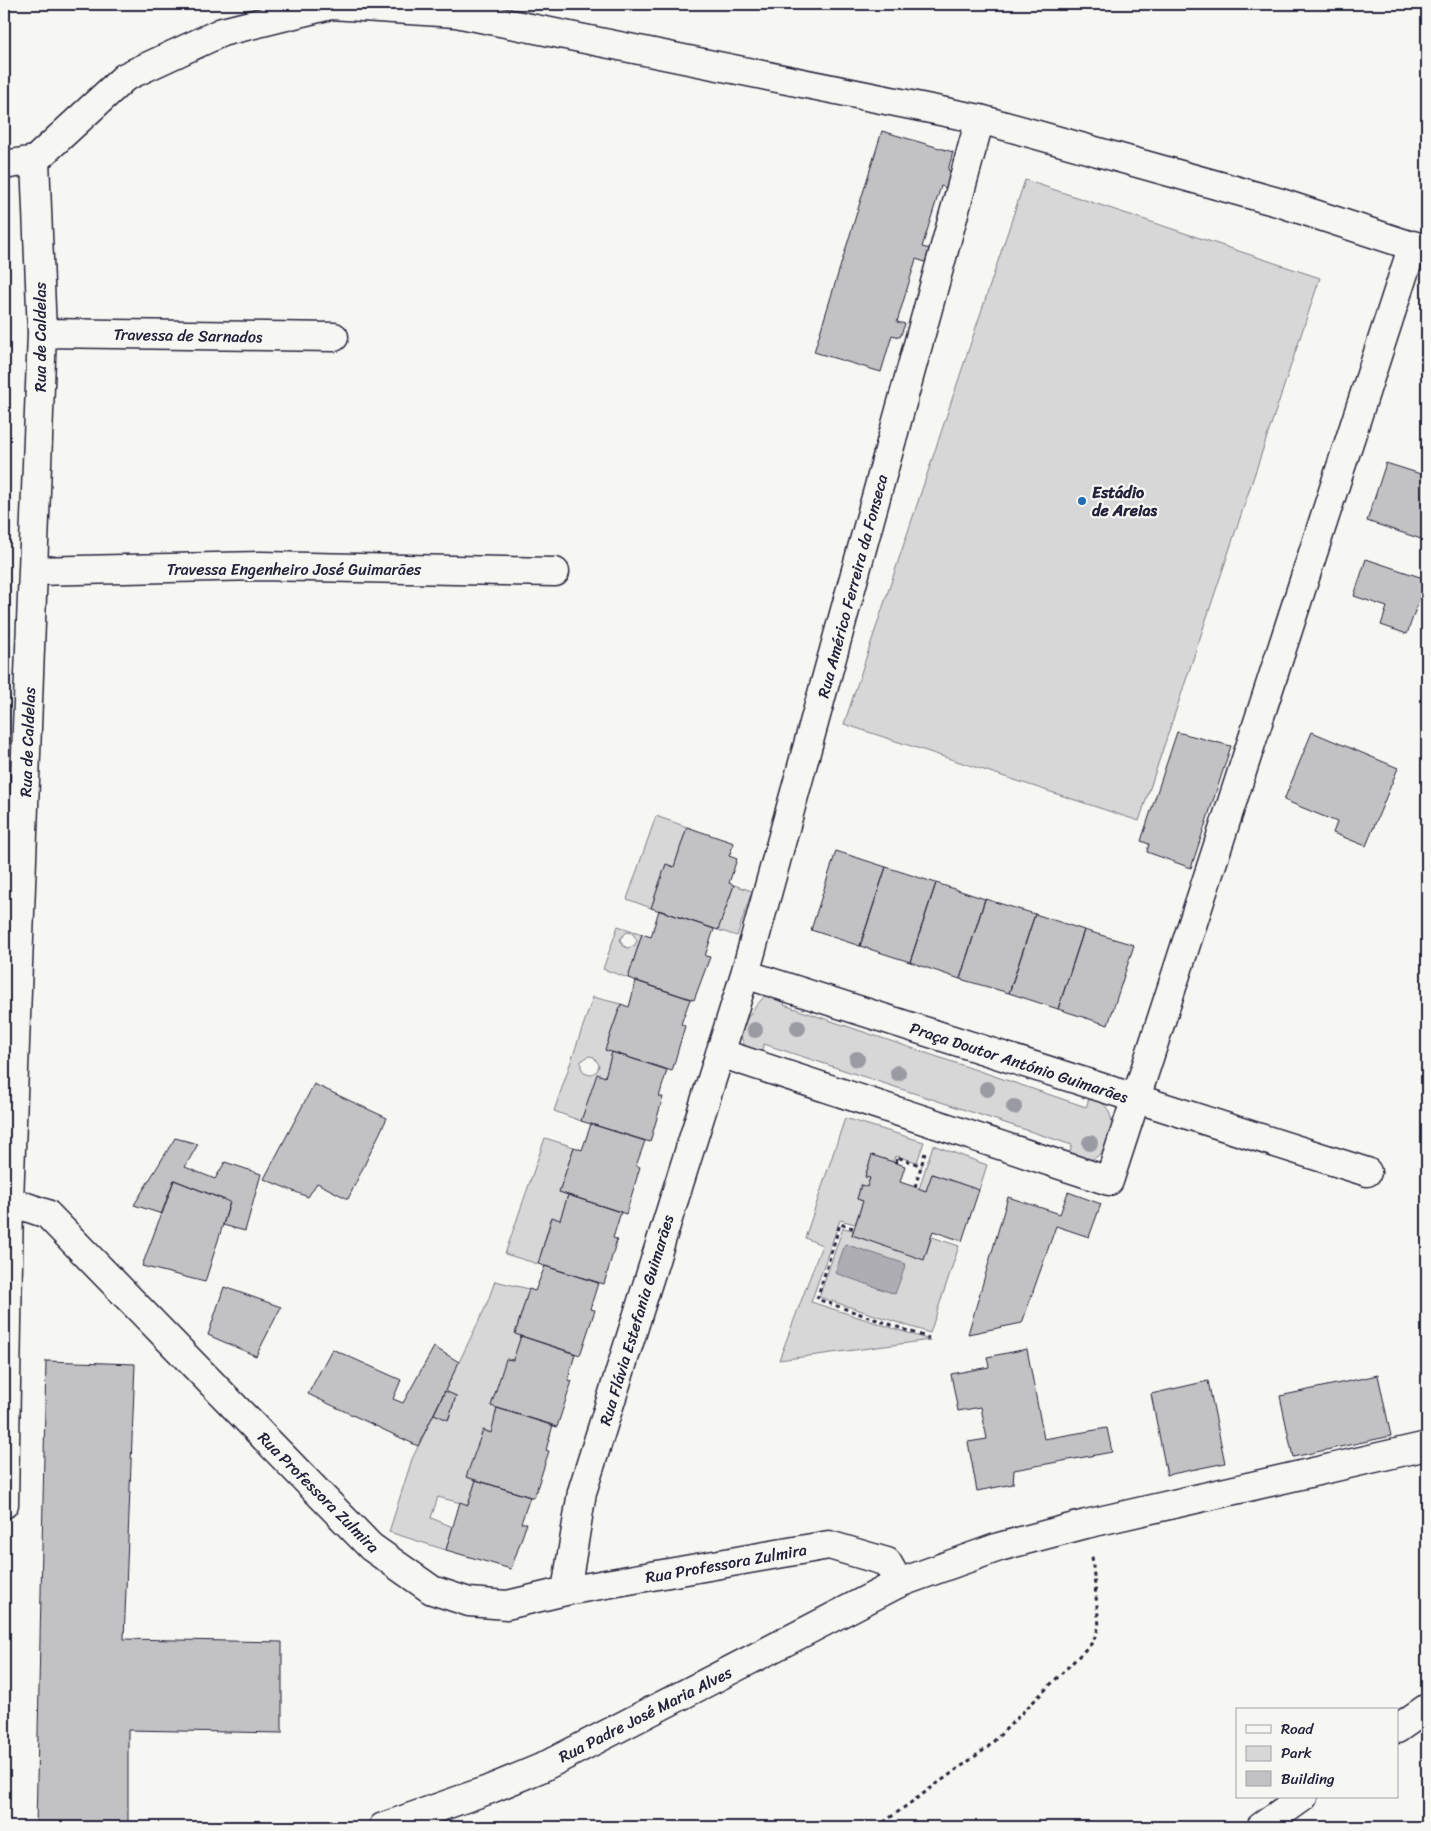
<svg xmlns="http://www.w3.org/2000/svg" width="1431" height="1831" font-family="Sriracha,sans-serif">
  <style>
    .green { fill: #d7d7d7; stroke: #7c7c89; fill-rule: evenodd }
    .water { fill: #adadb3; stroke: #757583 }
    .building { fill: #c2c2c4; stroke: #22223b }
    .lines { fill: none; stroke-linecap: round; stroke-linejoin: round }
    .minor-casing { stroke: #22223b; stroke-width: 31 }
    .major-casing { stroke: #22223b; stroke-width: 31 }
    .path { stroke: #22223b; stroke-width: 3; stroke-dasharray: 4 4; stroke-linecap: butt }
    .minor { stroke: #f6f6f2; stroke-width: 28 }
    .major { stroke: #f6f6f2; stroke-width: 28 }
    .tree { fill: #9a9aa3 }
    .poi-dot { fill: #1f6fb2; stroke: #f6f6f2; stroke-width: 2 }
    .labels { text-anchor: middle; stroke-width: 4.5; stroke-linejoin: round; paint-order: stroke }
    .street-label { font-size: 16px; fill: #22223b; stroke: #f6f6f2 }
    .poi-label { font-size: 16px; font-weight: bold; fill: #22223b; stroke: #f6f6f2; text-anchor: start }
  </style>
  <rect width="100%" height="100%" fill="#f6f6f2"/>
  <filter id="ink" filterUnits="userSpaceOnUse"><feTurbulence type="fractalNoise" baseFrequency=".02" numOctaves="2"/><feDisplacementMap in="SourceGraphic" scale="10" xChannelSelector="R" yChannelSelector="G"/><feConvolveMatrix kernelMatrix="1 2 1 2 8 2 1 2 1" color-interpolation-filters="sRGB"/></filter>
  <g filter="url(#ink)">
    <path class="green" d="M1025,180L1320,278L1139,821L844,724Z
      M656,816L687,827L674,867L666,864L651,908L627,899Z
      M734,885L752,891L737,936L718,930Z
      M618,926L642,934L628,978L603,969ZM627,932L632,933L637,940L635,945L628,948L623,946L620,939Z
      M786,995L784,1005L1086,1107L1090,1097C1124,1104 1116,1160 1083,1161C1079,1161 1072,1159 1068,1158L1072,1145L764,1044L759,1057C754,1053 747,1049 744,1044C734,1030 756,1005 765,996Z
      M593,997L621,1004L605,1050L612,1052L605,1077L598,1075L581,1121L554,1111ZM589,1056L594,1057L599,1065L597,1071L590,1075L584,1073L581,1067V1061Z
      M845,1118L924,1142L917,1162L895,1156L893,1162L872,1155L865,1176L870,1178L867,1187L861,1185L857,1199L863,1201L855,1224L840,1220L811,1302L930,1340L779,1360L822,1245L805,1238Z
      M545,1138L574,1147L559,1192L568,1195L560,1220L551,1218L538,1264L505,1254Z
      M933,1145L987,1165L979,1190L932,1174L926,1191L919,1189Z
      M843,1228L853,1230L852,1235L924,1259L932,1237L959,1246L930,1333L819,1297Z
      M495,1281L529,1289L515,1333L521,1336L491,1433L484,1430L476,1480L468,1505L438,1497L431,1518L453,1527L446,1550L389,1532L412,1459L434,1414L449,1419L456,1396L445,1391L486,1306Z"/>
    <path class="water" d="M845,1244L906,1264L895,1294L835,1273Z"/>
    <path class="building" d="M882,131L953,152L948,170L955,173L950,189L941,186L922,247L930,249L925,262L916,259L897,322L905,324L900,337L892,335L881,372L814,352Z
      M1386,463L1427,476V541L1367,521Z
      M1366,559L1426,579L1407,634L1381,625L1387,607L1354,596Z
      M1177,732L1231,746L1191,868L1147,852L1149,844L1141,841Z
      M1312,732L1398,768L1366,846L1333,833L1337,822L1284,800Z
      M687,827L734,843L729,856L737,859L729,883L734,885L718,930L651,908L666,864L674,867Z
      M836,851L886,867L860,946L811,930Z
      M1427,852V868L1421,866Z
      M886,867L936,883L910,962L860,946Z
      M936,883L985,899L960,979L910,962Z
      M985,899L1035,914L1009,993L960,979Z
      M659,910L714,929L705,956L710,957L694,1000L628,978L642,934L651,937Z
      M1035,914L1084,930L1058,1009L1009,993Z
      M1084,930L1134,945L1108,1025L1058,1009Z
      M636,981L690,999L681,1024L685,1026L672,1071L605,1050L621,1004L629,1007Z
      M612,1052L667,1070L659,1097H663L650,1142L581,1121L597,1074L605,1077Z
      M314,1084L387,1118L348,1199L317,1183L308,1197L264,1179Z
      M591,1124L645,1141L636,1166L640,1167L626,1214L559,1192L574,1147L582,1150Z
      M175,1138L198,1144L185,1167L215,1179L225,1162L261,1174L245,1231L223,1225L230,1202L174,1180L162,1214L134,1205Z
      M872,1155L905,1166L900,1182L915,1187L926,1191L932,1174L979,1190L962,1241L933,1231L924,1260L852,1235L863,1201L857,1199L861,1185L867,1187L870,1178L865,1177Z
      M174,1180L230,1202L205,1282L142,1266Z
      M1068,1192L1101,1204L1089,1237L1056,1226L1022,1323L968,1334L1008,1197L1060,1214Z
      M568,1195L621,1212L613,1238L617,1239L604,1284L538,1264L552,1217L560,1220Z
      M545,1266L598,1283L590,1309L595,1310L580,1355L515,1334L529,1289L535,1291Z
      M224,1287L281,1307L256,1356L208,1335Z
      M521,1336L575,1354L568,1380L572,1381L557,1427L491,1406L506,1359L513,1360Z
      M434,1347L459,1362L418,1446L308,1394L332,1349L401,1380L393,1399L403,1403Z
      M1027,1349L1044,1439L1107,1428L1112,1452L1014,1470L1013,1484L977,1491L968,1442L987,1439L981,1407L958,1411L951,1374L989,1367L987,1357Z
      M46,1361L135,1364L124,1639L282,1642V1733L128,1730V1827H36Z
      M1378,1375L1391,1436L1293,1457L1280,1396Z
      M1208,1381L1225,1463L1167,1475L1151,1394Z
      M445,1391L456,1396L448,1420L434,1414Z
      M497,1408L553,1425L546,1450L549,1451L534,1498L466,1477L483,1430L491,1433Z
      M476,1480L530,1497L521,1523H527L511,1569L446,1550L460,1502L468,1505Z"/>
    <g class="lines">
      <defs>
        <path id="minor" d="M35,160L125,77L222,32L331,5L456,13L980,119L1281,203L1427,251
          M4,165L35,160
          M42,333L334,337
          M33,571L261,566L555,572
          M745,974L1367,1172
          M720,1053L1109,1181L1413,245
          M9,1201L47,1214L371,1547L432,1590L469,1602L507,1605L566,1591L829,1545L887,1562L899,1583
          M4,1504L9,1201L42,333L35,160
          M566,1591L582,1492L745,974L980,119
          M1397,1729L1427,1708
          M1261,1827L1303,1797"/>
        <path id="major" d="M383,1827L488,1790L541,1768L899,1583L999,1547L1086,1524L1427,1446"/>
      </defs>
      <use href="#minor" class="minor-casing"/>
      <use href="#major" class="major-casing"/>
      <path class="path" d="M896,1163L897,1157L922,1166
        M915,1187L925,1153
        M853,1228L840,1224L817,1299L929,1338
        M877,1827L988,1747L1093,1642L1099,1626L1092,1556"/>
      <use href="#minor" class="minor"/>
      <use href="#major" class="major"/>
    </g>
    <g class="tree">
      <circle cx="798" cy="1028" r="8"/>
      <circle cx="755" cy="1030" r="8"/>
      <circle cx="857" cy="1059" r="8"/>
      <circle cx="898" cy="1073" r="8"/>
      <circle cx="987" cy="1089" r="8"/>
      <circle cx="1014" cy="1107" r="8"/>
      <circle cx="1090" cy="1143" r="8"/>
    </g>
  </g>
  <circle class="poi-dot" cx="1082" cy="501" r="5"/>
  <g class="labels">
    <g class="street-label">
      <text transform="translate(188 335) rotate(1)" y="6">Travessa de Sarnados</text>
      <text transform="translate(40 337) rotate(-90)" y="6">Rua de Caldelas</text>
      <text x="294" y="575">Travessa Engenheiro José Guimarães</text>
      <text transform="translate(852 586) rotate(-75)" y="6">Rua Américo Ferreira da Fonseca</text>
      <text transform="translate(27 742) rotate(-88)" y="6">Rua de Caldelas</text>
      <text transform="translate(1019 1062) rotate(18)" y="6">Praça Doutor António Guimarães</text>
      <text transform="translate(636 1320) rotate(-73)" y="6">Rua Flávia Estefania Guimarães</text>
      <text transform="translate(319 1492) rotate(45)" y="6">Rua Professora Zulmira</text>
      <text transform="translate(726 1563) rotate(-10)" y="6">Rua Professora Zulmira</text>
      <text transform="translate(645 1714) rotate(-27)" y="6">Rua Padre José Maria Alves</text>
    </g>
    <g class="poi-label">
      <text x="1092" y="498">Estádio<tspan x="1092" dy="18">de Areias</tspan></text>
    </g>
  </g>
  <rect width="1431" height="1831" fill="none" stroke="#f6f6f2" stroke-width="20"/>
  <rect x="10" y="10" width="1411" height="1811" fill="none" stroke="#22223b" stroke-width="2" filter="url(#ink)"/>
  <rect x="1236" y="1708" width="162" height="90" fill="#f6f6f2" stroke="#a1a1a9"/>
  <rect x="1246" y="1725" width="25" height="8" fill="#f6f6f2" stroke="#a1a1a9"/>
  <text x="1281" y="1734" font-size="15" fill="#22223b">Road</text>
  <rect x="1246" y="1746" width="25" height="15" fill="#d7d7d7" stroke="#a1a1a9"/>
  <text x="1281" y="1758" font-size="15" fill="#22223b">Park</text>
  <rect x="1246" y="1771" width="25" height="15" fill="#c2c2c4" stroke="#a1a1a9"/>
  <text x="1281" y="1784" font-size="15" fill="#22223b">Building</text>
</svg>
